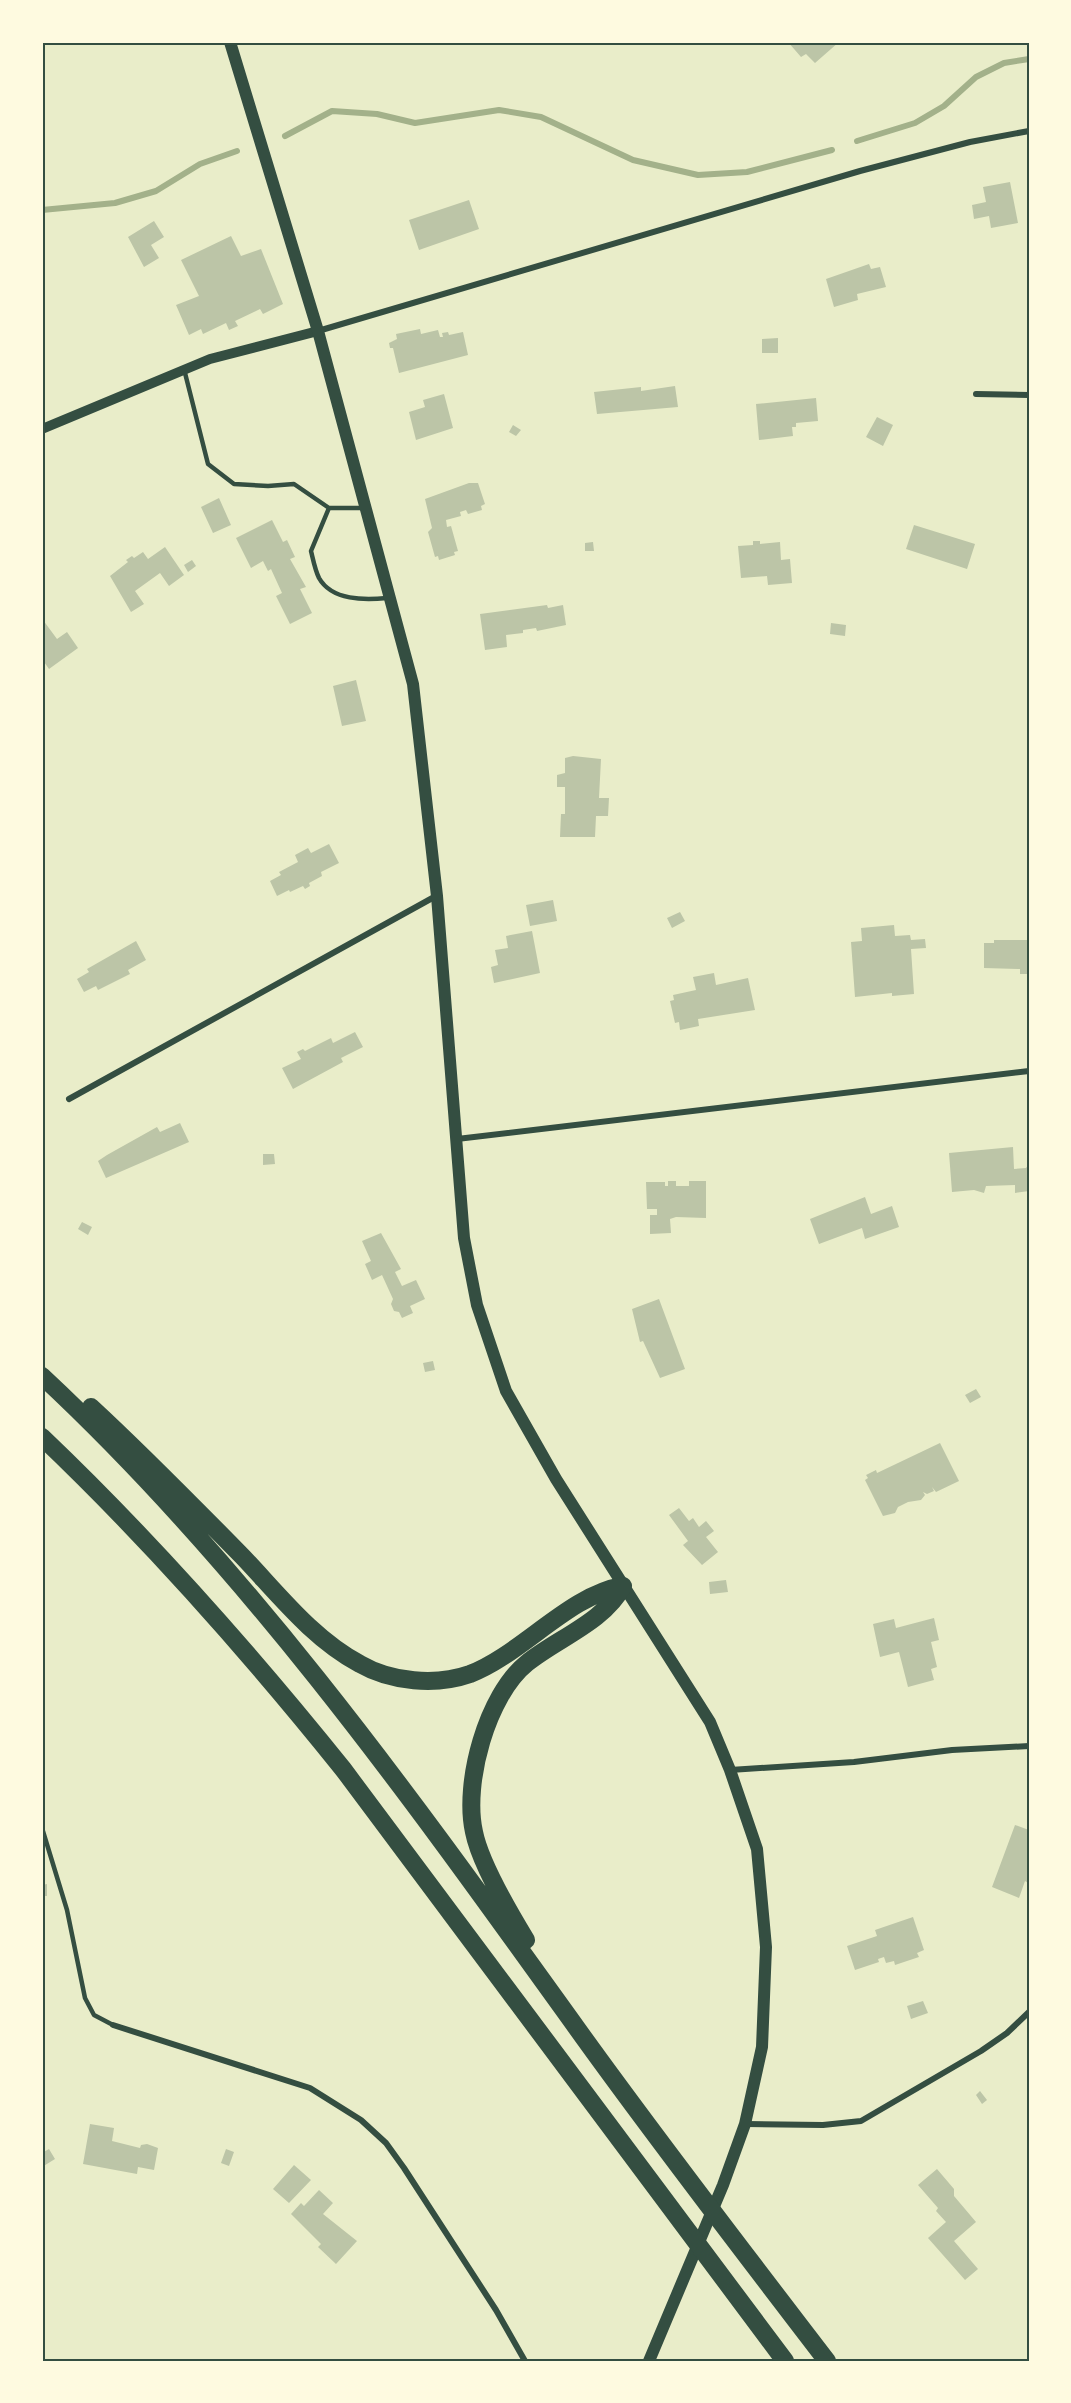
<svg xmlns="http://www.w3.org/2000/svg" width="1071" height="2403" font-family="'IBM Plex Serif',serif">
  <style>
    .lines { fill: none; stroke-linecap: round; stroke-linejoin: round }
    .stream { stroke: #a3b18a; stroke-width: 6 }
    .building { fill: #bcc5a7 }
    .service { stroke: #344e41; stroke-width: 4.5 }
    .minor { stroke: #344e41; stroke-width: 6 }
    .tertiary { stroke: #344e41; stroke-width: 10 }
    .secondary { stroke: #344e41; stroke-width: 12 }
    .motorway { stroke: #344e41; stroke-width: 18 }
    .neatline { fill: none; stroke: #344e41; stroke-width: 2 }
  </style>
  <rect width="100%" height="100%" fill="#e9edc9"/>
  <g class="lines">
    <path class="stream" d="M285,136L332,111L377,114L415,123L499,110L541,117L633,160L698,175L747,172L832,150
      M857,141L915,123L944,106L976,77L1004,63L1029,59
      M42,210L115,203L156,191L200,164L237,151"/>
  </g>
  <path class="building" d="M788,42H839L815,63L806,54L801,57Z
    M1010,182L1018,223L991,228L989,216L974,219L972,205L986,202L983,187Z
    M469,200L479,229L419,250L409,220Z
    M154,221L164,237L151,245L159,258L144,267L128,237Z
    M231,236L241,256L261,249L283,304L263,314L260,309L235,321L238,326L229,330L226,323L203,334L201,329L189,335L176,305L199,296L181,260Z
    M869,264L871,269L880,267L886,287L857,294L858,300L834,307L826,279Z
    M420,329L421,334L438,330L440,337H443L442,333L448,332L449,335L463,332L468,355L399,373L393,348H390L389,343L397,339L396,334Z
    M778,338V353H762V339Z
    M675,386L678,407L597,414L594,392L641,387V391Z
    M444,394L453,428L416,440L409,412L425,407L423,400Z
    M816,398L818,421L796,423V427H792L793,436L759,440L756,404Z
    M877,417L893,425L883,446L866,437Z
    M513,425L521,430L516,436L509,432Z
    M469,483H478L485,504L481,506L482,510L468,514L466,510L460,512L461,516L446,520L447,527L451,526L458,551L454,552L455,555L439,560L438,556L435,557L428,532L432,528L425,499Z
    M219,498L231,525L213,533L201,507Z
    M272,520L283,542L287,540L295,557L290,559L306,587L300,589L312,613L290,624L276,596L282,593L271,569L268,571L263,561L251,568L236,538Z
    M914,525L975,544L967,569L906,549Z
    M753,541H760V544L780,542L781,560L790,559L792,583L768,585L767,576L741,578L738,546L753,545Z
    M593,542L594,551H585V543Z
    M165,547L184,575L169,586L160,573L135,591L144,604L131,612L110,576L128,562L126,560L132,556L134,558L143,552L148,559Z
    M192,560L196,566L188,572L184,565Z
    M547,605L548,608L563,605L566,625L537,631L536,628L523,630V633L506,635L507,647L485,650L480,614Z
    M43,620L57,639L67,632L78,648L49,669L42,659Z
    M831,623L846,625L845,636L830,634Z
    M356,680L366,721L342,726L333,686Z
    M573,756L601,759L599,798H609L608,816H596L595,837H560L561,814H565V787H557V775L565,773V758Z
    M329,844L339,863L321,872L322,876L309,883L310,886L305,889L303,886L290,892L289,890L277,896L270,881L281,875L279,872L298,862L295,855L308,848L311,853Z
    M553,900L557,921L530,926L526,905Z
    M680,912L685,921L672,928L667,918Z
    M894,925L895,936L910,935L911,940L925,939L926,948L911,949L914,994L892,996V993L855,997L851,942L862,941L861,928Z
    M532,931L540,973L494,983L491,967L498,965L495,950L508,948L506,936Z
    M994,940H1029V974H1020V969L984,968V943H994Z
    M136,941L146,960L128,970L130,974L98,990L96,986L84,992L77,979L89,972L87,969Z
    M714,973L716,985L748,978L755,1010L698,1019L699,1026L680,1030L679,1022L675,1023L670,1001L674,1000L673,995L696,990L693,977Z
    M355,1032L363,1047L341,1058L343,1062L293,1089L282,1068L301,1059L297,1052L303,1049L305,1051L331,1038L333,1043Z
    M180,1123L189,1142L106,1178L98,1161L107,1155L157,1127L160,1132Z
    M1013,1147L1014,1169L1026,1168L1029,1164V1191L1015,1193V1185L986,1186L984,1193L974,1190L952,1192L949,1153Z
    M263,1154H274L275,1164L263,1165Z
    M668,1181H676V1186H689V1181H706V1218L676,1217L670,1219L671,1233L650,1234V1215H657V1209H647L646,1182H665V1186H668Z
    M865,1197L871,1214L892,1206L899,1227L865,1239L862,1228L819,1244L810,1219Z
    M82,1222L92,1227L88,1235L78,1229Z
    M381,1233L401,1269L395,1272L402,1286L416,1280L425,1299L410,1306L413,1313L402,1318L399,1312L394,1311L391,1304L393,1299L382,1275L372,1280L365,1264L371,1261L362,1241Z
    M659,1299L685,1369L660,1378L643,1341L640,1342L632,1309Z
    M433,1361L435,1370L425,1372L423,1363Z
    M976,1389L981,1397L970,1403L965,1395Z
    M940,1443L959,1481L936,1492L932,1487L934,1491L927,1494L923,1492L925,1495L921,1500L908,1502L898,1507L895,1513L883,1516L865,1480L868,1478L866,1475L876,1470L877,1473Z
    M679,1508L689,1521L693,1518L699,1527L706,1521L714,1531L706,1537L718,1552L702,1565L683,1545L688,1541L669,1515Z
    M726,1580L728,1592L710,1594L709,1582Z
    M934,1618L939,1640L931,1642L937,1667L931,1669L934,1680L908,1687L899,1652L880,1657L873,1624L894,1619L896,1628Z
    M1015,1825L1029,1830V1879L1028,1883L1025,1881L1019,1898L992,1887Z
    M47,1884V1896H42V1885Z
    M913,1917L924,1950L917,1953L919,1957L895,1965L894,1961L886,1963L884,1957L878,1959L879,1962L855,1970L847,1946L877,1936L875,1930Z
    M923,2001L928,2013L911,2019L907,2006Z
    M980,2091L987,2100L982,2104L976,2095Z
    M90,2124L114,2128L112,2141L140,2148L141,2145L147,2144L158,2148L154,2170L138,2167L137,2174L83,2164Z
    M49,2149L55,2159L42,2167V2153Z
    M226,2149L234,2152L229,2166L221,2163Z
    M294,2165L311,2180L289,2203L273,2189Z
    M937,2169L954,2189V2196L976,2222L954,2241L978,2269L965,2280L928,2238L946,2222L936,2211L938,2208L918,2185Z
    M319,2190L333,2203L323,2214L357,2241L336,2264L318,2247L321,2244L291,2214L301,2203L304,2206Z"/>
  <g class="lines">
    <path class="service" d="M184,369L208,464L234,484L268,486L294,484L329,508H364
      M329,508L311,551C313,559 315,570 319,578C332,601 365,600 387,598
      M42,1828L67,1910L85,1998L94,2015L113,2025"/>
    <path class="minor" d="M318,331L860,171L970,142L1029,131
      M976,394L1029,395
      M69,1099L436,896
      M457,1139L1029,1071
      M730,1770L854,1762L952,1750L1029,1746
      M113,2025L310,2088L361,2120L386,2143L404,2168L496,2310L525,2361
      M746,2124L823,2125L861,2121L981,2051L1007,2033L1029,2012"/>
    <path class="tertiary" d="M42,429L210,359L318,331"/>
    <path class="secondary" d="M230,42L318,331L413,684L437,896L464,1238L477,1305L506,1391L556,1479L710,1722L730,1770L757,1849L766,1947L762,2047L745,2124L723,2185L649,2361"/>
    <path class="motorway" d="M42,1376C248,1568 412,1799 576,2027C657,2140 742,2250 827,2361
      M91,1407C143,1455 193,1506 243,1557C279,1595 313,1639 360,1664C391,1682 436,1686 470,1674C522,1654 569,1595 623,1586
      M42,1437C151,1541 249,1652 343,1769L785,2361
      M526,1940C509,1912 480,1863 474,1832C463,1783 487,1695 527,1663C558,1638 604,1622 623,1586"/>
  </g>
  <rect width="1071" height="2403" fill="none" stroke="#fefae0" stroke-width="87"/>
  <rect x="44" y="44" width="984" height="2316" class="neatline"/>
</svg>
